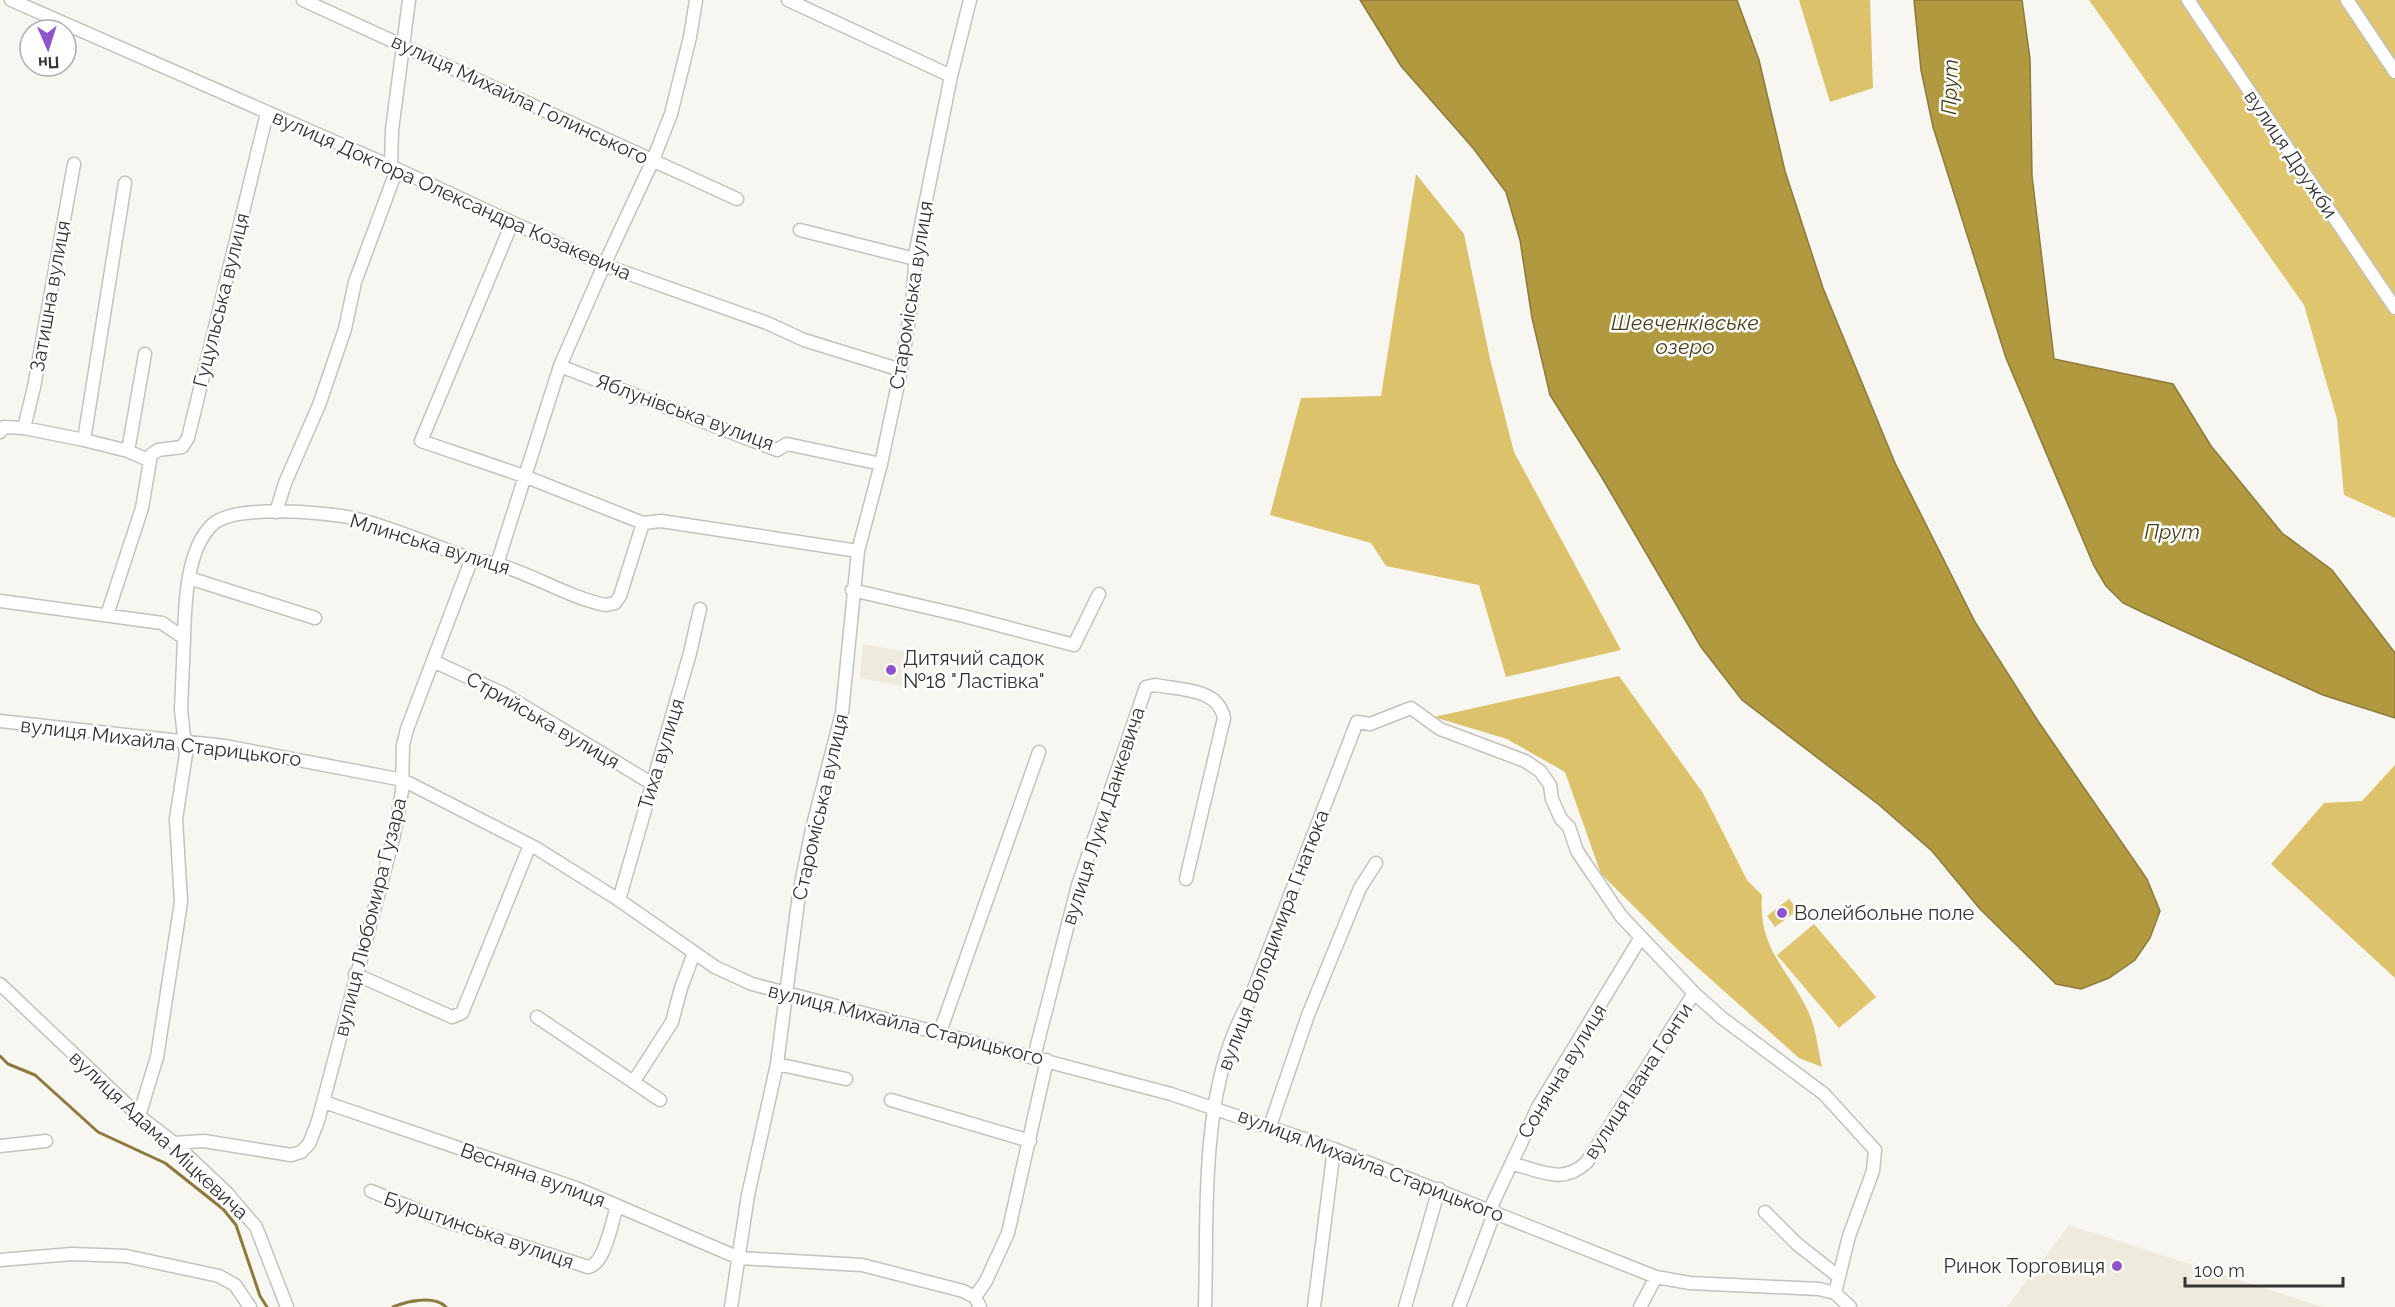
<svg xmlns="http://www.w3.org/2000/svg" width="2395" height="1307" font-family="Raleway,sans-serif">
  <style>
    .built { fill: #eeebdd }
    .green { fill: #dec56e }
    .forest { fill: #dbc26b }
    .water { fill: #b19940; stroke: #8c7a3c; stroke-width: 1.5 }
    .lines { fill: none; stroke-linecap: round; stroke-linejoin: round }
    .stream { stroke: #8c7a3c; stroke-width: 3 }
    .minor-casing { stroke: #c4c2bc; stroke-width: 15 }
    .minor { stroke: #fff; stroke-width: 12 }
    .poi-dot { fill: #8e54cb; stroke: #fff; stroke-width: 2 }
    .labels { text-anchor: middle; stroke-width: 5; stroke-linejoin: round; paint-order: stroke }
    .street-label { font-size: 20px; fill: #343331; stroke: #fff }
    .poi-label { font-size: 20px; fill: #343331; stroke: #fff; text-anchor: start }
    .water-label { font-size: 21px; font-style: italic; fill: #493f19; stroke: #fff }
  </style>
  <rect width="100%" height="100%" fill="#f8f6f0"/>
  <path class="built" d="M863,644L913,653L904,687L860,678Z
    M2069,1225L2323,1307H2007Z"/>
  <path class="green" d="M2089,0H2395V518L2344,495L2337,419L2304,305Z
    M1789,899L1798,910L1775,927L1767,916Z
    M1814,924L1876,997L1839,1028L1777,955Z"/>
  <path class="forest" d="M1799,0H1870L1873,88L1830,102Z
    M1416,174L1464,234L1490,359L1514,452L1621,650L1506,677L1479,585L1386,566L1371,543L1270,515L1301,398L1381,396Z
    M1619,676L1703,793L1747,880L1762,895C1758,951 1788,967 1809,1013C1816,1029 1818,1050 1822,1067L1799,1058L1678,950L1601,874L1565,772L1507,739L1434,717Z
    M2395,765V978L2271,864L2324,803L2362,801Z"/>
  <path class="water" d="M1360,0H1737L1759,60L1785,171L1823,288L1895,463L1975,622L2038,721L2147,879L2160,911L2150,938L2135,960L2109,978L2081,989L2056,984L1980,909L1932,851L1878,804L1742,700L1701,647L1601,476L1550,395L1532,318L1520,240L1506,192L1473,148L1401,66Z
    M1914,0H2022L2030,59L2032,176L2054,359L2173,384L2211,446L2282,533L2332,570L2395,653V718L2323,695L2144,613L2123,603L2106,586L2094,566L2006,358L1933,127L1921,70Z"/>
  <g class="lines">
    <path class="stream" d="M0,1056L8,1064L35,1075L98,1132L165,1163L223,1209L236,1225L260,1296L267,1307
      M393,1307C407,1301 434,1295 446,1307"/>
    <defs>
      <path id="minor" d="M11,0L397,169L604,265L767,323L804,340L901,370
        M303,0L737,199
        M788,0L951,76
        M2188,0L2395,308
        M2347,0L2395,72
        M391,166L392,130L409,0
        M512,223L421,441L524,476L643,523
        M800,230L915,259
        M560,366L777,450L787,444L881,464
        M24,428L34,387L74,164
        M0,432L4,427L24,428L84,440L128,451L150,461
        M84,440L125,183
        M128,451L145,354
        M276,512L285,483L319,405L345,329L355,282L397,169
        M497,564L560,366L604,265L653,160L671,114L690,37L696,0
        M189,578L315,618
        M852,590L964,616L1074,645L1099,594
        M0,601L162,623L184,638C185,605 186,550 212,525C233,504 324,512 353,518C392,527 431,545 469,558C479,561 490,562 500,565C536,576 570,598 606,605L615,603L620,596L643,523L661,521L858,551
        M107,615L142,508L151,455L158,450L182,447L188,438L267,113
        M433,661L502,693L651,783
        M0,721L225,746L403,780L536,848L619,900L715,967L752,984L1171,1094L1334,1149L1656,1277L1690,1283L1819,1289L1835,1293L1850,1307
        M619,900L690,653L700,609
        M355,974L452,1017L462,1013L530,845
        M0,984L139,1116L174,1143L227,1193L256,1227L287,1307
        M537,1017L660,1100
        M940,1032L1039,752
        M1034,1057L1078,885L1146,687L1155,685C1181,690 1218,688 1224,718L1186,879
        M777,1064L846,1079
        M634,1081L672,1022L681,988L694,953
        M891,1100L1030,1141
        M324,1102L576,1188L739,1258L862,1265L963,1291L975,1297L980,1307
        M139,1116L157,1057L181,902L176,819L186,754L181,710L184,638
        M1270,1126L1308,1015L1360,888L1376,863
        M174,1143L204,1141L291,1155L301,1152L309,1144L318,1121L394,835L402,791L403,745L407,729L472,558
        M0,1146L46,1141
        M1513,1164C1542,1171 1563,1185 1587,1162L1694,993
        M371,1191L439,1219L588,1267C605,1265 612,1221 617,1206
        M1490,1209L1538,1107L1641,937
        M1765,1212L1797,1244L1839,1277
        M0,1260L72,1254L126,1256L219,1276L235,1285L250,1307
        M975,1297L986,1281L1008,1233L1047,1060
        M731,1307L748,1195L777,1064L799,894L812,829L842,713L858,551L881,464L901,370L913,294L916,250L951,76L970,0
        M1205,1307C1208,1211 1199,1089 1248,1004L1357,722L1370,724L1411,708L1440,729L1525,761L1540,771L1550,785L1552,799L1561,819L1569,827L1577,851L1621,916L1694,993L1722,1018L1824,1094L1875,1150L1873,1171L1849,1236L1835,1293
        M1314,1307L1334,1149
        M1405,1307L1439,1189
        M1459,1307L1495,1211
        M1640,1307L1656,1277"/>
    </defs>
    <use href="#minor" class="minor-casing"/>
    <use href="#minor" class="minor"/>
  </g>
  <g class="poi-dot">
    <circle cx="891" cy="670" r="6"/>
    <circle cx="1782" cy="913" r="6"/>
    <circle cx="2117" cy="1266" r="6"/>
  </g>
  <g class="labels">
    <g class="street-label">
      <text transform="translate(520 99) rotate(25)" y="7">вулиця Михайла Голинського</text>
      <text transform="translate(2291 154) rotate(56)" y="7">вулиця Дружби</text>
      <text transform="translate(452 195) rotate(24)" y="7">вулиця Доктора Олександра Козакевича</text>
      <text transform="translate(911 295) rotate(-81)" y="7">Староміська вулиця</text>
      <text transform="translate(50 296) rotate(-80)" y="7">Затишна вулиця</text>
      <text transform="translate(221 300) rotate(-76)" y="7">Гуцульська вулиця</text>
      <text transform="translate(685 412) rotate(20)" y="7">Яблунівська вулиця</text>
      <text transform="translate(430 544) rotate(17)" y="7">Млинська вулиця</text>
      <text transform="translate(543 720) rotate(30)" y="7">Стрийська вулиця</text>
      <text transform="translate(161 742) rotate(7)" y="7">вулиця Михайла Старицького</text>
      <text transform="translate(661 754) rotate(-73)" y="7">Тиха вулиця</text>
      <text transform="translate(820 807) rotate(-77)" y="7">Староміська вулиця</text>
      <text transform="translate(1103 816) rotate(-72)" y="7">вулиця Луки Данкевича</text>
      <text transform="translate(370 917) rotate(-76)" y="7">вулиця Любомира Гузара</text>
      <text transform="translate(1273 940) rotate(-69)" y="7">вулиця Володимира Гнатюка</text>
      <text transform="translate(906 1024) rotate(14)" y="7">вулиця Михайла Старицького</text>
      <text transform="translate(1562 1071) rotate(-59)" y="7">Сонячна вулиця</text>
      <text transform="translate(1638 1081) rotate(-57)" y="7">вулиця Івана Гонти</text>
      <text transform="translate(159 1135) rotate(43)" y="7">вулиця Адама Міцкевича</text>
      <text transform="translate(1371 1165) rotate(21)" y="7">вулиця Михайла Старицького</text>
      <text transform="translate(533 1175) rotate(20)" y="7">Весняна вулиця</text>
      <text transform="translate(479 1230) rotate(19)" y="7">Бурштинська вулиця</text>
    </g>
    <g class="poi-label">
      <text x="903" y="665">Дитячий садок<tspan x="903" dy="23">№18 "Ластівка"</tspan></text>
      <text x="1794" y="920">Волейбольне поле</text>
      <text x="2105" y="1273" text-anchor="end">Ринок Торговиця</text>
    </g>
    <g class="water-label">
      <text transform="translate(1950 87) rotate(-88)" y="7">Прут</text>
      <text x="1685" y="330">Шевченківське<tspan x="1685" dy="24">озеро</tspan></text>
      <text x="2172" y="539">Прут</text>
    </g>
  </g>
  <g transform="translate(48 48) rotate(177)"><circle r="28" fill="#ffffff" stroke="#aeadad" stroke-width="1.5"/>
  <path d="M0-4.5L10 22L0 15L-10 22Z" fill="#8e54cb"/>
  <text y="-9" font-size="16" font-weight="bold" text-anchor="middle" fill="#343331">Пн</text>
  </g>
  <path d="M2185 1277v9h158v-9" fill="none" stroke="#343331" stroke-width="3"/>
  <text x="2194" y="1277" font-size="18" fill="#343331" stroke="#ffffff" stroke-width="4.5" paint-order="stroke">100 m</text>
</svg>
